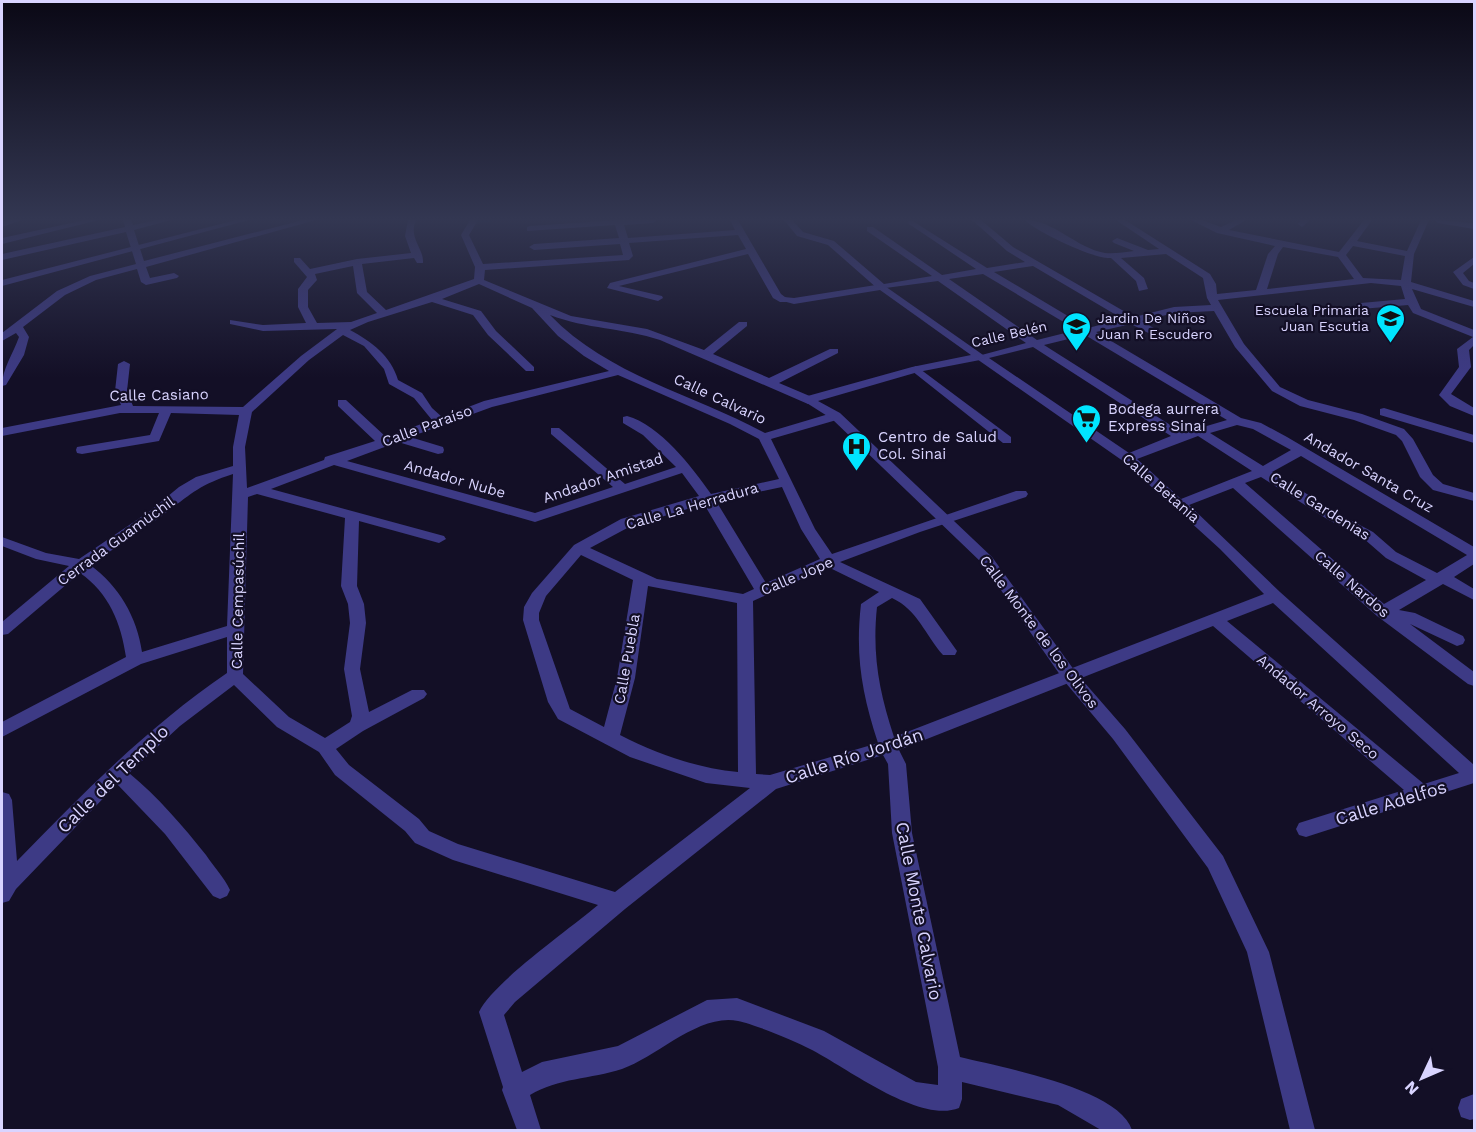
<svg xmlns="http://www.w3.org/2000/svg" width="1476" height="1132" font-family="'Work Sans',sans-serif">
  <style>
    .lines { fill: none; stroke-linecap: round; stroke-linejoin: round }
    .stream { stroke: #0c2248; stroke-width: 3 }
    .minor { fill: #3d3a85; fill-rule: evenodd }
    .tertiary { fill: #3d3a85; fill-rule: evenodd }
    .labels { text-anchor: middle; stroke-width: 4.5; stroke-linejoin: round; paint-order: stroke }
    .far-poi-label { font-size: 14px; fill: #d9d4ff; stroke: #130f26; text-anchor: end }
    .far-street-label { font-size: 14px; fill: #d9d4ff; stroke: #130f26 }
    .street-label { font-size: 15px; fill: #d9d4ff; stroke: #130f26 }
    .poi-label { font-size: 15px; fill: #d9d4ff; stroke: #130f26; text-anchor: start }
    .near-street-label { font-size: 18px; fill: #d9d4ff; stroke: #130f26 }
  </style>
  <rect width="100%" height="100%" fill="#130f26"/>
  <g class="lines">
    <path class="stream" d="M474,223L491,220"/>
    <path class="minor" d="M9,220H22L2,227V221Z
      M85,220H99L2,244V238Z
      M123,220H131L133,225L157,220H171L134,230L144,261L303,220H316L146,267L150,278L174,273L179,276L177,278L146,285L141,282L137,269L96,280L65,295L23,327L29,337L24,355L6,385L2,386C2,369 13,354 19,337L16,333L2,341V333L57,291L90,276L136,264L126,232L2,260V254L125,227Z
      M408,220H416C408,238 424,248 423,263H417L414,258L362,264L367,292L386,310L474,279L475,267L461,235L470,220H478L469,235L483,264L623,255L620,244L534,250L529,247L534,244L619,238L615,225L527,231V227L530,226L618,220H657L653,223L624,225L628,238L735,230L730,220H738L781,294L789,300L788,302H780L773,298L748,254L619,286L662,296L663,298L658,301L607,288L610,283L746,249L738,235L629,243L633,256L629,260L485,270L484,280L571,316L647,329L704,350L739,322H747V326L713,354L769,378L830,349H838V353L779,383L812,397V403L808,404L660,340C624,328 586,329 550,315C609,376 693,394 765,433L832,413H840V419L771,439L815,529L832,554L1016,491H1026L1028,494L1026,497L920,532L840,562L920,599L957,651L955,655H943C925,635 918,610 892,598L877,607C872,654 879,692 894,737L1264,594L1220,549L1123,461L974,357L1026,343L938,281L878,289L828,245L797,236L784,220H792L803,232L834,241L884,284L932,276L867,231V227H873L942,275L976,269L909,224L908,222L911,220L987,268L1025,262L1007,251L972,220H981L1013,247L1134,317L1174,307L1211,305L1207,298L1203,278L1166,254L1121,258L1144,278L1148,289L1139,291L1136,281L1111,258C1095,260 1035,231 1025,220C1054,220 1076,248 1105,253C1114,254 1125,252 1134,251L1114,243L1112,241L1117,238L1148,250L1159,249L1116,220H1125L1210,274L1216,284L1217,294L1256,290L1268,254L1275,246L1217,233L1191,220H1202L1221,227L1236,220H1246L1229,230L1339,252L1364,220H1372L1357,241L1407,251L1421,220H1429L1414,254L1411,282L1474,301V307L1412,289L1421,309L1474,330V345L1469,350L1471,367L1451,394L1474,408V416L1450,406L1439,395L1459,367L1457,349L1473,337L1413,313L1408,305L1361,309L1356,306L1361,303L1405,299L1401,286L1371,283L1218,300L1244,344L1280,387L1308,400L1362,414L1404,429L1413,439L1433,475L1443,484L1474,493V501L1433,490L1420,477L1402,441L1396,435L1354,420L1300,406L1272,391L1235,347L1214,311L1174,313L1142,321L1162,333V337L1158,338L1131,324L1096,332L1241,418L1261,423L1287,437L1474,547V564L1454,577L1474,589V600L1443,584L1399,610L1415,613L1463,636L1465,640L1463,644L1457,646L1410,624L1474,672V686L1468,684L1377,616L1233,488L1189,505L1280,592L1474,765V783L1306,837L1299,835L1296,829L1299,823L1404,790L1213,626L899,750L906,764L912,833L960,1057C1000,1067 1119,1088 1132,1130H1101L1058,1105L962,1082V1099L959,1108C919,1124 846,1067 810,1049C795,1041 754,1024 738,1021C699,1013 657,1057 622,1069C591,1079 558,1078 530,1095L541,1130H517L502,1090L503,1087L479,1012C492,983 571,928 598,905L453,860L415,843L405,831L335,775L319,752L277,727L234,685L180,726L129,773C158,797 183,826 206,855C214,867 224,877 230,890L227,896L220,899L213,896L165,834L117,784L16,889L9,901L2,903V792L9,794L12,800L17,861C83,793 148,727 227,673V637L141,664L2,737V722L126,657C121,623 109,593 80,573L8,634L2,635V622L69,566L36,559L2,546V537L46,553L79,559L150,511L179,487L196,477L233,466V447L239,415L171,413L159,441L82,454L77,453L76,450L77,447L150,435L159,413H120L2,436V428L121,405L115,391L118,364L124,361L130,364L127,391L133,406L243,407L301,356L337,329L263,331L230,324V320L263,325L306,323L298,307V289L307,277L294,262V258H300L310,269L357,259L411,253L405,236ZM1353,246L1405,256L1401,280L1363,278L1346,255ZM1283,247L1338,257L1354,279L1267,289L1278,254ZM353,266L357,293L377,313L351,322L317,323L308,307V290L317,280L315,274ZM1033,266L1123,319L1088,328L994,272ZM983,274L1077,330L1037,340L949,279ZM479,284L532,308L558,336L584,356L609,371L484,401L442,417L432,408L422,393L398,380C391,356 372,342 350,330L368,322L432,302L473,315L488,335L526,371H534V367L496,331L481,311L442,299ZM343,335L364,346L384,369L389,384L414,398L432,420L386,437L346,400H338V406L375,441L325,457L324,460L247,488L245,447L252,412L309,360ZM1085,335L1227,420L1183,433L1044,345ZM1033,347L1171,436L1129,453L989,358ZM618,375L730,424L759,439L779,479L711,494C692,467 660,425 627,416L623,417V423L643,435L676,467L625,484L559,428H551V434L613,487L535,513L347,461L398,442L438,454L443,453L444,450L443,447L410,437L492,407ZM1237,425L1253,429L1291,450L1263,466L1210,433ZM1198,436L1252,471L1181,499L1137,459ZM1301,456L1467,555L1437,573L1396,552L1373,532L1337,513L1272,472ZM334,465L535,522L682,473L699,496L621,519L574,545L532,593L524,607L523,620L548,702L558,719L630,757L706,783L750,788L615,892L458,844L429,831L419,819L349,765L336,749L363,731L424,698L427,694L424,690H412L369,712L360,669L366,623L364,604L357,586L359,521L439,543L446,539L444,536L271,489ZM233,474L227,626L142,652C137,617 119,586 90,565C113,549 136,534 159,518C189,496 196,486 233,474ZM1261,477L1327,519L1363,538L1386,558L1426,580L1384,604L1245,483ZM782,487L801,529L820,559L766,583L716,501ZM257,494L345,518L341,586L348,604L350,623L344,669L352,716L350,722L325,738L289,717L243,674L248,497ZM704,504L754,589L743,594L657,579L590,548L631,526ZM581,555L633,580L617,678L604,727L570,709L539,620V613L546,596ZM828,567L879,592L861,604C855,656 862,694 878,743L770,775L756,774L753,601ZM648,586L737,603L738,772C696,768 657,754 620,735L635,678ZM1273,603L1459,773L1424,784L1227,621ZM883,755L888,764L892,833L938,1067V1085L916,1082L824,1031L737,998L707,1000L618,1046L542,1062L522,1072L504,1015L515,1002L625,909L776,789Z
      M1301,220H1310L1302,227L1298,224Z
      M1434,220L1474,223V229L1438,223Z
      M1474,257V264L1463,273L1469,281L1474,283V289L1463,285L1453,272Z
      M916,366L1011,437V443H1003L912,371L910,369Z
      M1384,408L1474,435V443L1380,415V409Z
      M1474,1094V1119L1470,1120L1461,1117L1458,1108L1461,1099Z"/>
    <path class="tertiary" d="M236,220H249L2,286V280Z
      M882,284L986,357L980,360L918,372L818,401L840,413L992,557L1077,674L1125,729L1223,856L1269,952L1315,1130H1290L1247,952L1208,868L1113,739L1065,682L982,563L832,419L802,400L804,397L912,367L971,355L880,290L794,304L779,300L784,297L794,298Z"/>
  </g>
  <linearGradient id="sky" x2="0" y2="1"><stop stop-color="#0a0815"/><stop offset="0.58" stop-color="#333752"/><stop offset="1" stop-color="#333752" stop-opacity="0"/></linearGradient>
  <rect width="1476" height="378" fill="url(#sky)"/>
  <defs>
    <symbol id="school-pin" viewBox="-11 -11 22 30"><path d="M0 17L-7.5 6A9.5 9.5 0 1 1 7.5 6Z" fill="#00e5ff" stroke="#130f26"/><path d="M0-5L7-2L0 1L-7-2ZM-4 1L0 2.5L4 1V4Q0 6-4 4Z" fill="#111"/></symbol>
    <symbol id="supermarket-pin" viewBox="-11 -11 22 30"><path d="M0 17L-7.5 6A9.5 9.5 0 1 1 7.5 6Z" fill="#00e5ff" stroke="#130f26"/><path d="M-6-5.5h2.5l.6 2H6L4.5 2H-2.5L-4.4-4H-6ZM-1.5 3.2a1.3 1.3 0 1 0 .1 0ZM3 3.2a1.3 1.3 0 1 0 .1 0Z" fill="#111"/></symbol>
    <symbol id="hospital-pin" viewBox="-11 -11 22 30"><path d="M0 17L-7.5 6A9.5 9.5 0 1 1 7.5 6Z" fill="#00e5ff" stroke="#130f26"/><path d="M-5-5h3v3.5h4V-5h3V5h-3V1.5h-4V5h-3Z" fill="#111"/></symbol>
  </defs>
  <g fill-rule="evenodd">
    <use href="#school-pin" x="1374" y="302" width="33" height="45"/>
    <use href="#school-pin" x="1060" y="310" width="33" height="45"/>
    <use href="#supermarket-pin" x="1070" y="402" width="33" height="45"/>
    <use href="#hospital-pin" x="840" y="430" width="33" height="45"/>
  </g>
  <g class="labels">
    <g class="far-poi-label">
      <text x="1369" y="315">Escuela Primaria<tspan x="1369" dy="16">Juan Escutia</tspan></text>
      <text x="1097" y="323" text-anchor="start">Jardin De Niños<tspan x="1097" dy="16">Juan R Escudero</tspan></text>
    </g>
    <g class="far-street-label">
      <text transform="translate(1009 334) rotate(-13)" y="5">Calle Belén</text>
    </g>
    <g class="street-label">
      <text transform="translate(159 395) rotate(-1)" y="5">Calle Casiano</text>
      <text transform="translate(720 399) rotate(25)" y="5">Calle Calvario</text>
      <text transform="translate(427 426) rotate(-20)" y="5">Calle Paraíso</text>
      <text transform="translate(1369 472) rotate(30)" y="5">Andador Santa Cruz</text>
      <text transform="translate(603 478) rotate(-19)" y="5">Andador Amistad</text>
      <text transform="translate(455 479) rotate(16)" y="5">Andador Nube</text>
      <text transform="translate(1161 488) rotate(41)" y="5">Calle Betania</text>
      <text transform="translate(692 506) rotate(-16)" y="5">Calle La Herradura</text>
      <text transform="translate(1320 506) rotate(32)" y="5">Calle Gardenias</text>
      <text transform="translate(116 541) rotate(-36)" y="5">Cerrada Guamúchil</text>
      <text transform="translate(797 576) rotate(-23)" y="5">Calle Jope</text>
      <text transform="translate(1352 584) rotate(41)" y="5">Calle Nardos</text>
      <text transform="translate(238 601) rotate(-89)" y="5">Calle Cempasúchil</text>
      <text transform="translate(1039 632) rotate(53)" y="5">Calle Monte de los Olivos</text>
      <text transform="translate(627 659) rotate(-80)" y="5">Calle Puebla</text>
      <text transform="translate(1318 707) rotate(40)" y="5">Andador Arroyo Seco</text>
    </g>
    <g class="poi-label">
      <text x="1108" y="414">Bodega aurrera<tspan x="1108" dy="17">Express Sinaí</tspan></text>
      <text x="878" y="442">Centro de Salud<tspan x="878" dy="17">Col. Sinai</tspan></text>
    </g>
    <g class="near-street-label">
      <text transform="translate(854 756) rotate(-18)" y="6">Calle Río Jordán</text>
      <text transform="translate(113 779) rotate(-44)" y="6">Calle del Templo</text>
      <text transform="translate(1391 803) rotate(-17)" y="6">Calle Adelfos</text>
      <text transform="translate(919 911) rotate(79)" y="6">Calle Monte Calvario</text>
    </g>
  </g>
  <rect width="1476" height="1132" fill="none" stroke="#d9d4ff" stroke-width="6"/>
  <g transform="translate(1422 1078) rotate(226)" stroke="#130f26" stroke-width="4.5" paint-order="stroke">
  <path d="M0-4.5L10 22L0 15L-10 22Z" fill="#d9d4ff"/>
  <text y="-9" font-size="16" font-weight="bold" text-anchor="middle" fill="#d9d4ff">N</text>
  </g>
</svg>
